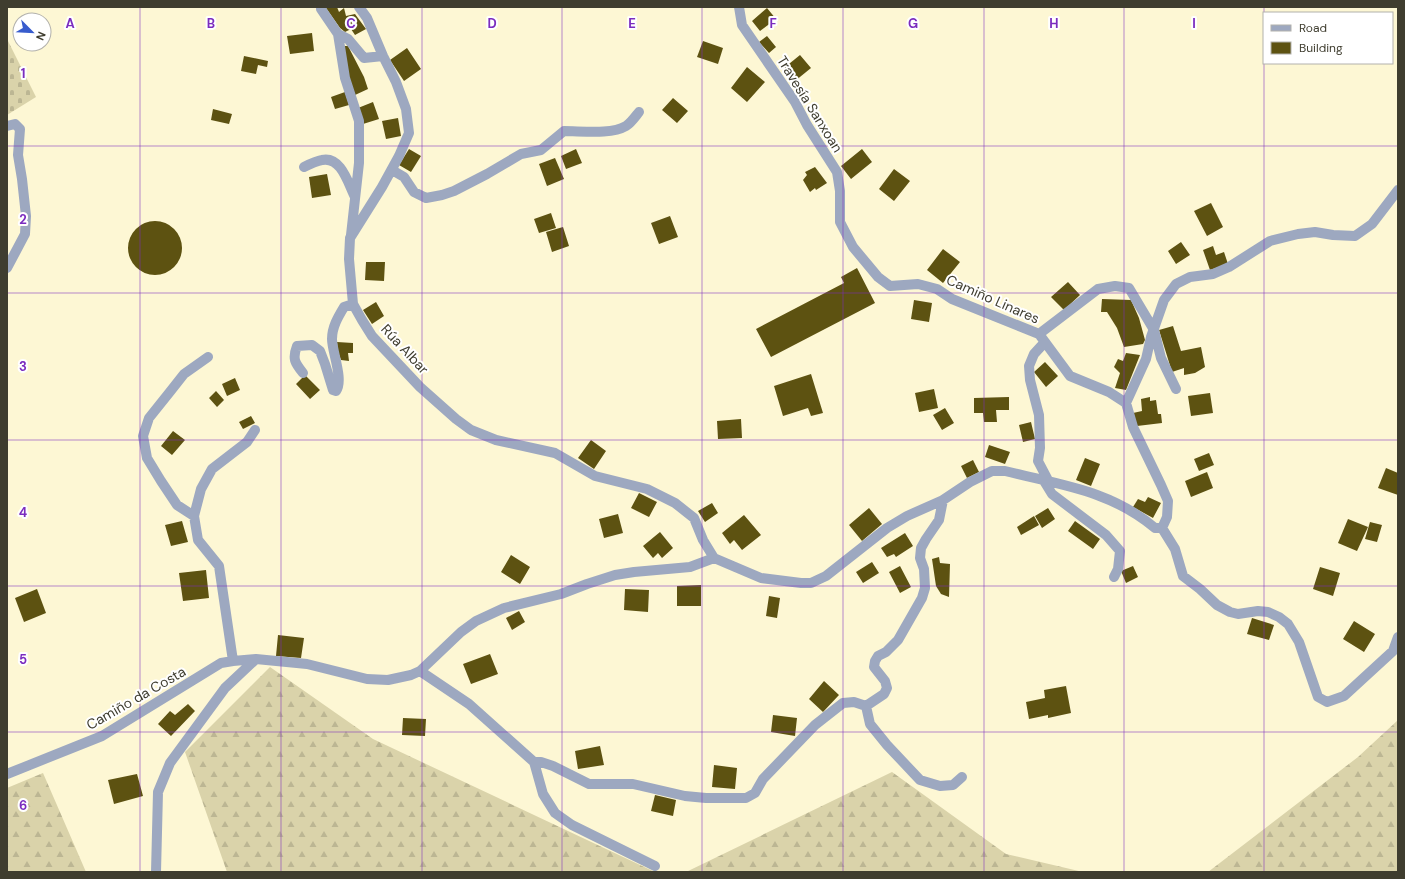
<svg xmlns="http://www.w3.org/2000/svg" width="1405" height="879" font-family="'DM Sans',sans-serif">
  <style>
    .forest { fill: url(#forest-firs) }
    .cemetery { fill: url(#cemetery-stones) }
    .building { fill: #5d5211 }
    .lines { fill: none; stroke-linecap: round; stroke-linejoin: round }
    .minor { stroke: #9da8c0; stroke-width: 10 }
    .grid { fill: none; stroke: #7b2cbf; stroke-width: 1; stroke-opacity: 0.55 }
    .labels { text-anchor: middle; stroke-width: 4; stroke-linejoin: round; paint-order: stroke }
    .street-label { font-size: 14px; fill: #3f3d2f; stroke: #fff }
    .grid-label { font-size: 13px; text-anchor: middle; font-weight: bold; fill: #7b2cbf; stroke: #fff; stroke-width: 4; stroke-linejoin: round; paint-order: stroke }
  </style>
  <defs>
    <pattern id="forest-firs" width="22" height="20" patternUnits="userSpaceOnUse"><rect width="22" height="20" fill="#dad3aa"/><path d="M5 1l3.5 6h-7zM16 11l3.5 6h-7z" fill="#bcb693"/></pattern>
    <pattern id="cemetery-stones" width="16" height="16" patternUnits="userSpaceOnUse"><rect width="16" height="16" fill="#dad3aa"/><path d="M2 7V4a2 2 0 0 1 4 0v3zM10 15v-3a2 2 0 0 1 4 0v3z" fill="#bcb693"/></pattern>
  </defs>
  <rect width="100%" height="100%" fill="#fdf7d4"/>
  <path class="forest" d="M270,667L373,739L655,872H227L185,752Z
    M1398,720V872H1208L1358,757Z
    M892,772L1006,854L1083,872H686Z
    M43,773L86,872H7V788Z"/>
  <path class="cemetery" d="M7,39L36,97L7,115Z"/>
  <path class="building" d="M330,7H337L339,12L344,8L346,16L355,14L366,29L355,35L351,29L345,32L340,28L326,8Z
    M767,8L776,19L760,31L752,21Z
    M312,33L314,51L290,54L287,36Z
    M767,36L776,47L769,53L759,42Z
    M703,41L723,48L718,64L697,57Z
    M344,46H348L364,77L368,89L355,95L349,78Z
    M407,48L421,69L404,81L390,60Z
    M800,55L811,68L795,81L784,68Z
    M244,56L268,61L267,67L258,65L256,74L241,71Z
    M747,67L765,82L747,102L731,88Z
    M345,92L349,105L335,109L331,97Z
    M673,98L688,111L677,123L662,110Z
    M373,102L379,119L363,124L358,108Z
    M213,109L232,114L229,124L211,120Z
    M398,118L401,136L386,139L382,121Z
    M409,149L421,156L411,172L399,165Z
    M576,149L582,163L566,169L561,156Z
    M862,149L872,162L851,179L841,166Z
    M555,158L564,179L547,186L539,164Z
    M815,167L827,183L816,190L815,188L810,192L803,180L807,175L805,172Z
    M894,169L910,181L894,201L879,189Z
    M327,174L331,195L312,198L309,177Z
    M1211,203L1223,227L1207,236L1194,211Z
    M551,213L556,228L539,233L534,219Z
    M670,216L678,237L659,244L651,223Z
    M128 248a27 27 0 1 1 54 0a27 27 0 1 1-54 0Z
    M563,227L569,246L552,252L546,232Z
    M1181,242L1190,255L1176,264L1168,251Z
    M1213,246L1216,255L1224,252L1228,264L1210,270L1203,250Z
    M943,249L960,262L943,283L927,270Z
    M366,262H385L384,281L365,280Z
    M857,268L875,303L771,357L756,329L844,283L841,277Z
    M1068,282L1080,295L1064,310L1051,297Z
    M1102,299L1131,300L1139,318L1145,340L1143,344L1124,347L1117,328L1107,312H1101Z
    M914,300L932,303L929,322L911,319Z
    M376,302L384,316L372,324L363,310Z
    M1173,326L1181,351L1201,347L1205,367L1195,373L1184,375V368L1172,372L1159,330Z
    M337,342L353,343V353H348L349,361L341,360L338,352Z
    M1126,353L1140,355L1126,390L1115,388L1120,373L1114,367L1118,359L1123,361Z
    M1045,362L1058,376L1046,387L1034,372Z
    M811,374L823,413L811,416L808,408L783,416L774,386Z
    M305,375L320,390L310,399L296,384Z
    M235,378L240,390L227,396L222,384Z
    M934,389L938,408L919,412L915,393Z
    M216,391L224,400L217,407L209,398Z
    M1210,393L1213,413L1191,416L1188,396Z
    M1009,397V410H996L997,422H984L983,413H974V398Z
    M1150,397V401L1156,400L1158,414H1161L1162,423L1137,426L1133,413L1142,411L1141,399Z
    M945,408L954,423L942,430L933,415Z
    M251,416L255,423L243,429L239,422Z
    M741,419L742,438L718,439L717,421Z
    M1031,422L1035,439L1023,442L1019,425Z
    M173,431L185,440L172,455L161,446Z
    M591,440L606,451L594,469L578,458Z
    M989,445L1010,452L1005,464L985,457Z
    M1209,453L1214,465L1199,471L1194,459Z
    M1085,458L1100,464L1091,486L1076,480Z
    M973,460L979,472L967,478L961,466Z
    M1386,468L1398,473V495L1378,488Z
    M1207,472L1213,488L1191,497L1185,481Z
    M639,493L657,502L649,517L631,508Z
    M1148,497L1161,503L1153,518L1133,507L1138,499L1145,502Z
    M712,503L718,513L705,522L698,511Z
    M869,508L882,524L862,541L849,525Z
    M1048,508L1055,519L1042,528L1035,516Z
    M618,514L623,533L604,538L599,519Z
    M744,515L761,535L742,550L734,540L730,544L722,533Z
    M1034,516L1039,525L1021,535L1017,527Z
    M1348,519L1368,527L1357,551L1338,543Z
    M182,521L188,542L171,546L165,525Z
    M1075,521L1100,539L1093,549L1068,531Z
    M1370,522L1382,525L1377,542L1365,539Z
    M660,532L673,548L662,558L658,553L653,558L643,546Z
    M905,533L913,546L896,557L894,554L887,557L881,548Z
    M511,555L530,567L520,584L501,572Z
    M939,557L940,563L950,564L949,597L941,594L936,586L932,559Z
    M872,562L879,573L863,583L856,572Z
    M900,566L911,587L900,593L889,572Z
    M1133,566L1138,577L1126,583L1121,571Z
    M1320,567L1340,573L1333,596L1313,589Z
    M206,570L209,598L183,601L179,573Z
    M701,585V606H677V586Z
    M37,589L46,613L24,622L15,598Z
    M625,589L649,590L648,612L624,610Z
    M769,596L780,598L777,618L766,616Z
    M519,611L525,622L512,630L506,618Z
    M1252,618L1274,625L1269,640L1247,634Z
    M1354,621L1375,634L1364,652L1343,639Z
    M278,635L304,638L301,658L276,656Z
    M490,654L498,674L471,684L463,664Z
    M824,681L839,695L823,712L809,699Z
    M1066,686L1071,713L1048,718V715L1029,719L1026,702L1045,698L1044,690Z
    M188,704L195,711L171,736L158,724L170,711L175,715Z
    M773,715L797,718L795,736L771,732Z
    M403,718L426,719L425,736L402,735Z
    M600,746L604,765L578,769L575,751Z
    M714,765L737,768L735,789L712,787Z
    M137,774L143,796L114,804L108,780Z
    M655,795L676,800L673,816L651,811Z"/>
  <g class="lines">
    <path class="minor" d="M321,7V9L338,34L345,78L359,121V163L351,235
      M359,7L367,18L383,56L396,82L406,109L409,133L399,156L382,187L350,238L349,259L353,304L362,320L372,336L420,387L456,419L471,430L496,440L555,453L595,476L647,489L675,503L694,518L703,540L714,558
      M739,7L742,25L795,102L807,125L837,172L840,191V222L853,247L878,277L890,286L918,284L937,289L952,299L1039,334L1070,376L1109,392L1126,403L1133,427L1161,485L1168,501L1167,517L1162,528
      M338,34L348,39L364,58L383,56
      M7,126L15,124L20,129L18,155L22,179L26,216L25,234L7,268
      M304,167C310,164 316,161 322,160C341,156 348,183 355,197
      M392,170L404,177L414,192L426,198L442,195L454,191L487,174L521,154L541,150L564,131C582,131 611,135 626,126C631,123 635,117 639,112
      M1039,334L1098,289L1115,286L1129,288L1154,330L1161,358L1176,389
      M1045,342L1034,354L1029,366L1030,380L1039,415L1040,448L1038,461L1049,482
      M208,357L184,374L169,393L149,418L143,436L147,458L161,481L177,505L194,516L198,540L219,566L233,661
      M303,373C295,363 292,359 297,346L312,345L320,351L325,364L333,390L336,391C344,380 332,352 332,339C332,327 338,317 344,307L353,304
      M1126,403L1146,359L1151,337L1164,300L1176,284L1190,277L1213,274L1229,267L1270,241L1298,234L1315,232L1333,235L1355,236L1372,224L1398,190
      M1044,481L1052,494L1106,535L1120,551L1118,569L1114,577
      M194,516L201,489L212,469L247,442L255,430
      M1162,528L1175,549L1183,576L1200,589L1217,605L1230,612L1238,614L1258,611L1268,612L1279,617L1288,624L1299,642L1318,697L1327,702L1344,696L1393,651L1398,637
      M714,558L761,578L801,583H811L826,576L887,528L907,516L943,500L970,482L992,471H1005C1060,485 1110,490 1155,528H1162
      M420,671L469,704L534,762H541L553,766L589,784H633L685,796L706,798H746L755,793L763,779L815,725L843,703L854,702L866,706L870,724L887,745L920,780L940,786L953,785L962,777
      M866,706L884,694L887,688L885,681L874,667L875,661L878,656L886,652L898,640L922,598L925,588L924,569L920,558L921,548L926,539L939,520L943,500
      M534,762L543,794L555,813L572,825L655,866
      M7,774L102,736L221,663L233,661L256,659L307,664L367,679L388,680L411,675L420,671L461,632L476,621L504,608L561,594L587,584L615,575L634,572L690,567L714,558
      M156,872L158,792L170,763L225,688L256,659"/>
  </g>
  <path class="grid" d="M140,7V872M281,7V872M422,7V872M562,7V872M702,7V872M843,7V872M984,7V872M1124,7V872M1264,7V13M1264,63V872M7,146H1398M7,293H1398M7,440H1398M7,586H1398M7,732H1398"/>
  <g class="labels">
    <g class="street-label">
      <text transform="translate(810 104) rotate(58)" y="5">Travesía Sanxoan</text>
      <text transform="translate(993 299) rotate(24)" y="5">Camiño Linares</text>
      <text transform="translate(405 349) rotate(47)" y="5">Rúa Albar</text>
      <text transform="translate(136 698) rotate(-30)" y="5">Camiño da Costa</text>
    </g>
  </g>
  <g class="grid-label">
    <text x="70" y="28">A</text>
    <text x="211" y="28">B</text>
    <text x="351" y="28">C</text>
    <text x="492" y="28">D</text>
    <text x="632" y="28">E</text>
    <text x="773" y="28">F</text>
    <text x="913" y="28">G</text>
    <text x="1054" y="28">H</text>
    <text x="1194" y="28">I</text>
    <text x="23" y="78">1</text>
    <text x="23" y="224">2</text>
    <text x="23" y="371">3</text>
    <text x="23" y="517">4</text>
    <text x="23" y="664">5</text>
    <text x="23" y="810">6</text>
  </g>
  <rect width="1405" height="879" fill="none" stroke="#3f3d2f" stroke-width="16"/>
  <rect x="1263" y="12" width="130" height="52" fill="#ffffff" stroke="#b2b1ac"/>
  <rect x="1271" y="25" width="20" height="6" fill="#9da8c0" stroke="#b2b1ac"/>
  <text x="1299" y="32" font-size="12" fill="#3f3d2f">Road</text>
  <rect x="1271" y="42" width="20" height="12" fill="#5d5211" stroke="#b2b1ac"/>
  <text x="1299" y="52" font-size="12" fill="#3f3d2f">Building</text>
  <g transform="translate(32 32) rotate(114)"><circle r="19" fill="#ffffff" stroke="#b2b1ac"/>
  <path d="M0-3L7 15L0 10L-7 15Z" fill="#385ccd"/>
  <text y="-6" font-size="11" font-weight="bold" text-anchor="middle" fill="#3f3d2f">N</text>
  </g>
</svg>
